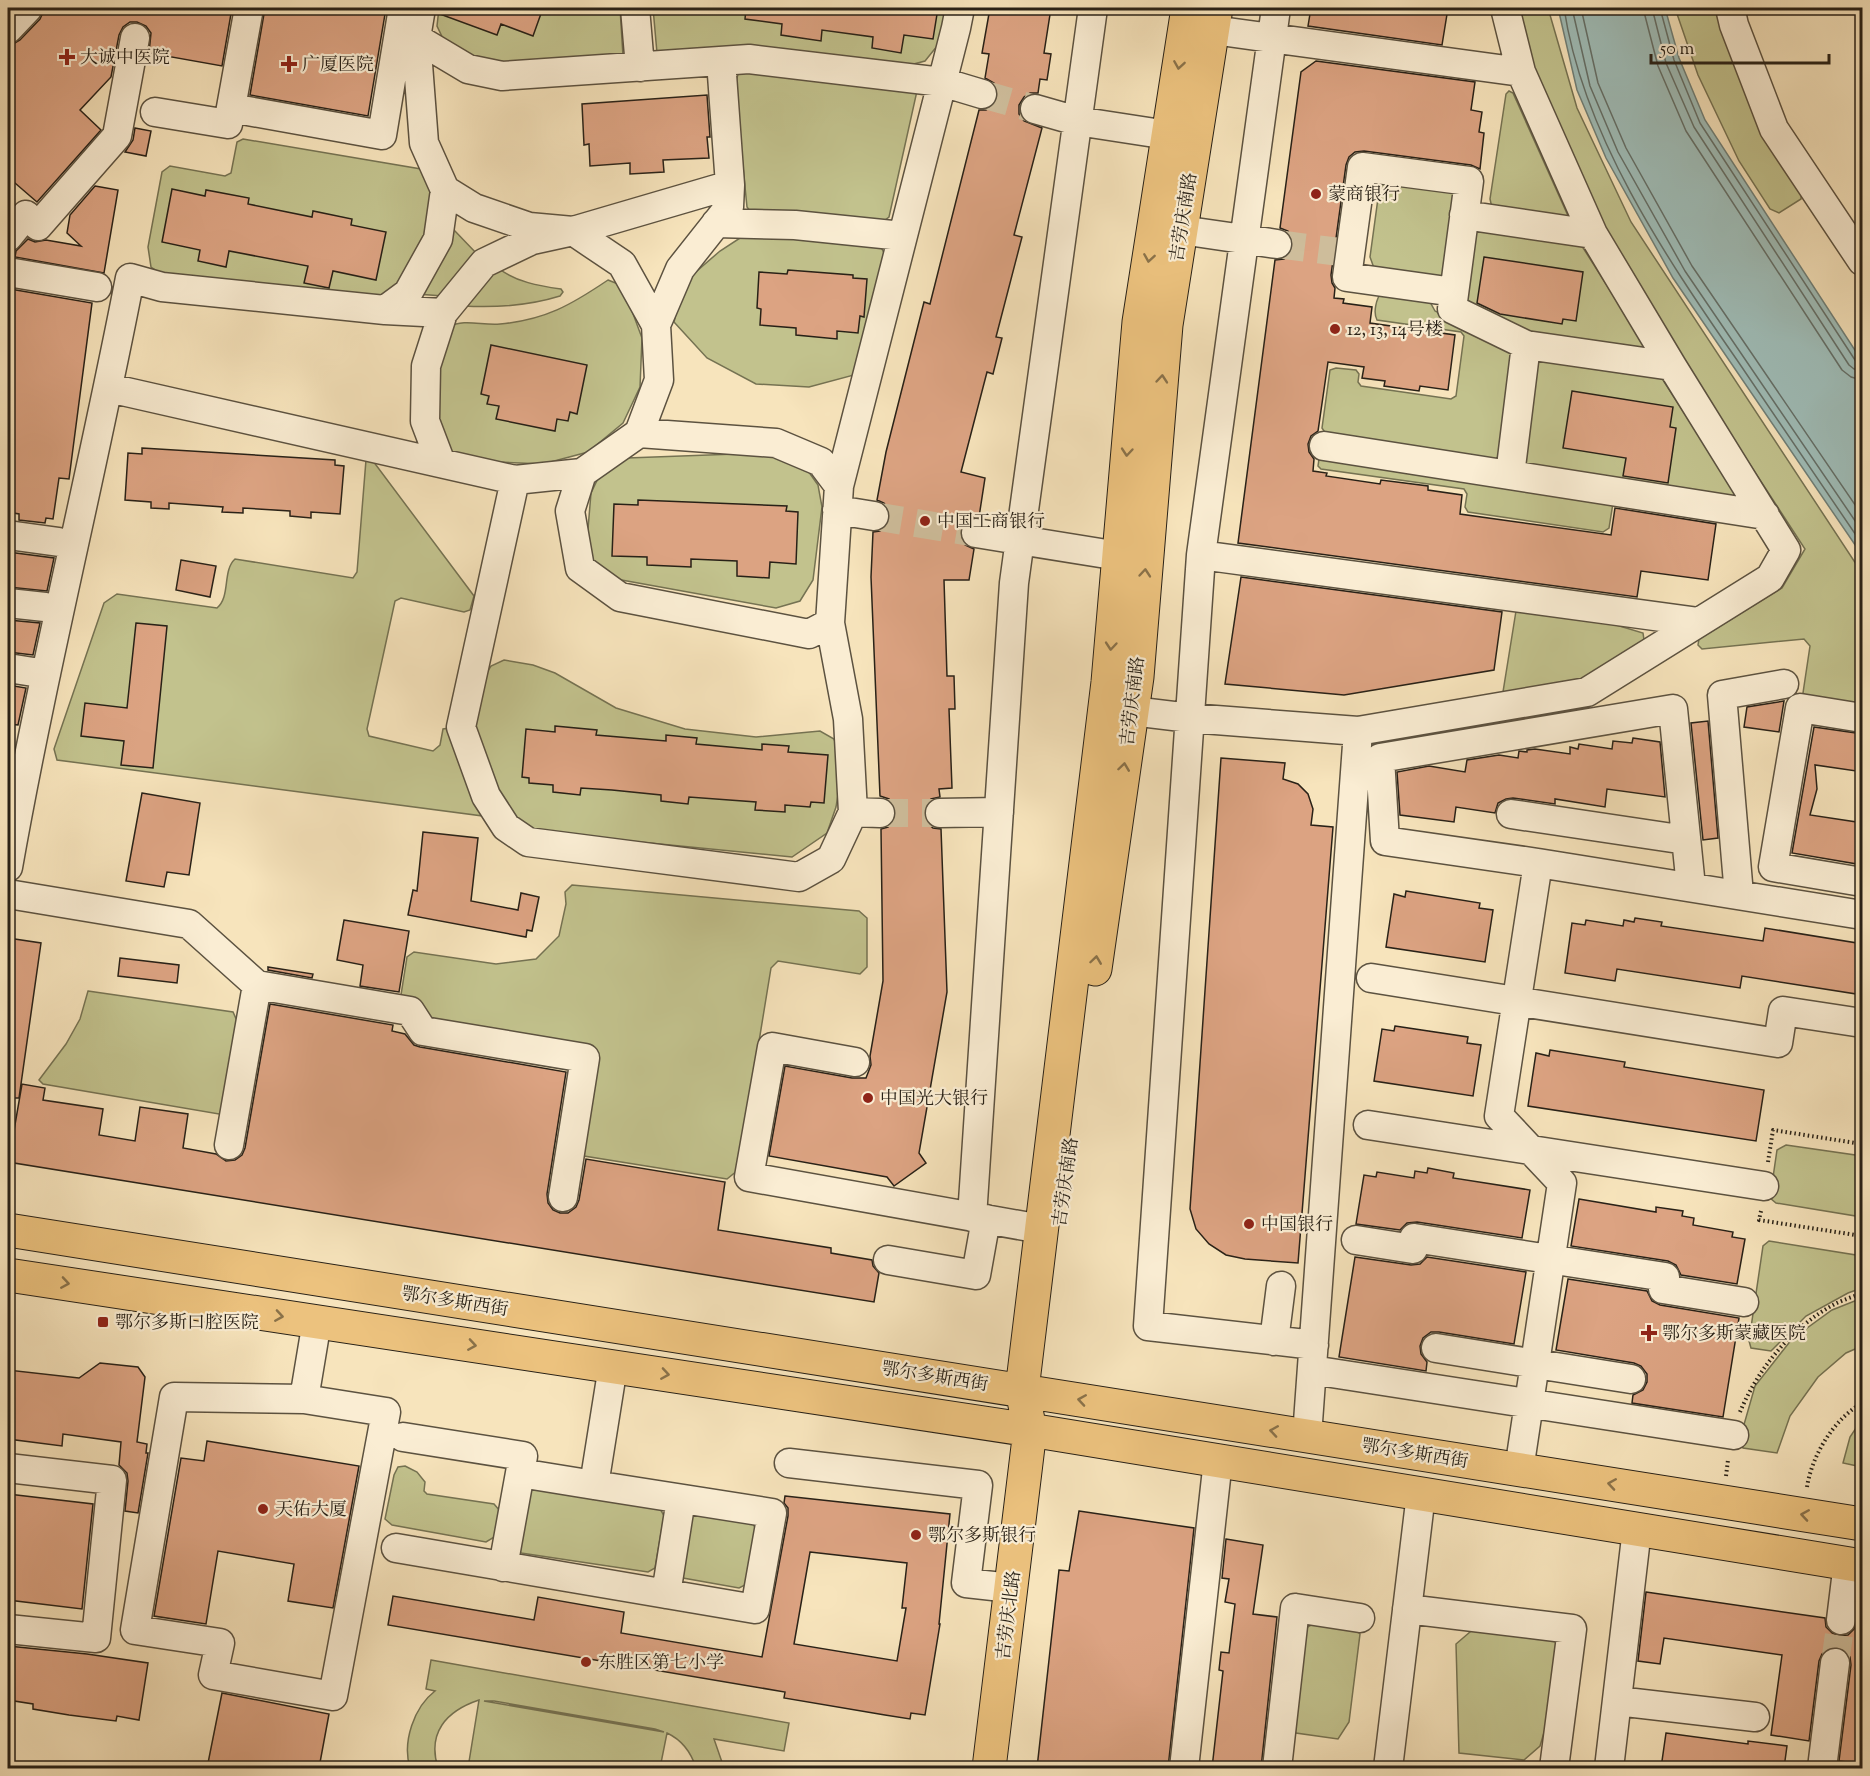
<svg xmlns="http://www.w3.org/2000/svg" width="1870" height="1776" font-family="'Sorts Mill Goudy','Noto Serif SC',serif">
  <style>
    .green { fill: #c2c28d; stroke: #757252; stroke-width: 1.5; fill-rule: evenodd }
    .water { fill: #9fbdb8; stroke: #6f7f78; stroke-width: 1.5 }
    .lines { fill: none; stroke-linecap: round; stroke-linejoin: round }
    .shore { stroke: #646f68; stroke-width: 1.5 }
    .building { fill: #dca382; stroke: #282117; stroke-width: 1.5; fill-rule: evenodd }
    .minor-tunnel { stroke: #cebd9b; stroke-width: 28; stroke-dasharray: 28 14; stroke-linecap: butt }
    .minor-casing { stroke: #5c5240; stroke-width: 31 }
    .major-casing { stroke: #282117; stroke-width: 35 }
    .path { stroke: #282117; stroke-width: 4; stroke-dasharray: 1.5 3; stroke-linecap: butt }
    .minor { stroke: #faedd3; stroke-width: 28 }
    .major { stroke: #ecc27e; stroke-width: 33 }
    .oneway { stroke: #8a724a }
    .poi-dot { fill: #8f2418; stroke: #faedd3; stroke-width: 2 }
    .labels { text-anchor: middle; stroke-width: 4.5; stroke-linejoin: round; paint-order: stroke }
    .poi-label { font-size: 18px; fill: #282117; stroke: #faedd3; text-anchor: start }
    .street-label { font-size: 18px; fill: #282117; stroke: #faedd3 }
  </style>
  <rect width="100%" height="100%" fill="#f7e4bc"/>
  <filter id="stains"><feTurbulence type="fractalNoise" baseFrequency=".00333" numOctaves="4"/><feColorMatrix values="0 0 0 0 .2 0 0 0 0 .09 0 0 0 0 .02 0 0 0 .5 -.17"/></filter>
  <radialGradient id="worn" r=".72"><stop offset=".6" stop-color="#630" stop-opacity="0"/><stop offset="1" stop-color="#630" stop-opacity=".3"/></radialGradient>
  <path class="green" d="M439,8H620L623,56L488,66L446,45L437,26Z
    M653,8H948L942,40L925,61L895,69L657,53Z
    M1516,8H1548L1577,108L1631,222L1862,573V710L1810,701L1803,693L1810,646L1804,639L1702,649L1698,645L1699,639L1782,588L1805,549L1608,247L1531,74Z
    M1675,8H1720L1802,186L1801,199L1779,213L1770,209L1739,161L1698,75Z
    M748,69L917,91L889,217L881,223L753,215L747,207L735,86L738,74Z
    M1509,91L1513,93L1569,218L1492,208L1490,199L1506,94Z
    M243,139L421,169L432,189L428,236L391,293L371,299L167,278L151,267L148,247L162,172L170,166L225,176L231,173L237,142Z
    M1385,181L1455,191L1442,279L1374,268L1370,257L1379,191Z
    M1473,228L1580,243L1646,347L1645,352L1524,336L1462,302Z
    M454,230L478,255L443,296L417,294L451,232Z
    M765,232L879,243L884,253L854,375L809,387L756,384L707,358L674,322L683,283L720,251L740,238Z
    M498,268C516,282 539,286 561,289L563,292L560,296C528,306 498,308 463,306Z
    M608,280L618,284L625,292L642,338L640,387L623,423L588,452L543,464L454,460L437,421L434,383L449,327C464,318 483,326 500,324C545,320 571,305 608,280Z
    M1382,292L1430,302L1435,311L1512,349L1503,461L1326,434L1322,428L1330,370L1336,368L1356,370L1359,374L1358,382L1361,386L1451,399L1456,396L1464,336L1461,332L1377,320C1373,313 1376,298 1382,292Z
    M1545,355L1651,372L1663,380L1738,496L1737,501L1522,463L1538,363Z
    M763,453L806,468L818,485L822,507L813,580L800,601L776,608L616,579L594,564L587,541L591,493L602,470L627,458Z
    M1324,456L1613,503L1609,528L1603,532L1468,512L1465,507L1467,494L1464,489L1321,469L1318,466L1319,459Z
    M370,457L474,596L470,610L464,612L401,598L395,601L367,729L369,736L433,751L440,745L443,729L449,728L483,816L57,760L54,749L104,603L117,594L217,608C231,596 222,571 235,559L353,578L357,572L366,460Z
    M1516,611L1586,616L1643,633L1644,640L1583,684L1509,696L1503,692Z
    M504,660L533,665L555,673L616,708L685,729L756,737L820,731L834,739L841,758L840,782L836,807L827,833L792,857L538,832L526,827L504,805L473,730L482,680L491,666Z
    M572,885L859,911L867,918V967L860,974L778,961L771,968L738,1170L727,1179L584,1156L579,1149L594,1058L432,1025L401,995L407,957L414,952L496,964L536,959L559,936L566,904L565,892Z
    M88,991L233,1012L238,1023L226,1108L219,1114L43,1084L39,1080L66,1044L80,1019Z
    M1786,1145L1862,1156V1217L1776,1203L1770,1198L1777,1150Z
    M1769,1241L1862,1256V1288L1848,1293L1806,1316L1771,1351L1751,1348L1749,1341L1763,1246Z
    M1862,1298V1346L1846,1353L1818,1377L1790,1416L1777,1453L1743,1448L1739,1442L1755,1386L1792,1339L1832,1310Z
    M1862,1419V1467L1843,1463L1850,1437Z
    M405,1466L417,1472L425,1482L424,1491L427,1494L494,1504L500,1511L496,1536L486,1542L392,1525L385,1519L394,1475L398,1467Z
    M532,1487L659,1507L664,1516L655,1568L648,1572L521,1553L515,1546Z
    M695,1514L753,1524L758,1533L749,1583L739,1588L683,1578L678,1572L688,1519Z
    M1316,1622L1353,1626L1360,1634L1349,1722L1338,1739L1289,1732L1306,1628Z
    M1477,1626L1540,1634L1561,1645L1560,1679L1540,1746L1524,1760L1459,1753L1456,1644Z
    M431,1660L789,1723L784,1751L714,1739L724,1768H696C691,1752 682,1740 667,1733L660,1768H468L479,1700C446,1711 427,1733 438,1768H410C402,1742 414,1707 435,1691L426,1689ZM484,1701H494L655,1729L664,1732Z"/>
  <path class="water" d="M1558,8H1665L1679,58L1705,120L1862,361V555L1673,278L1606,158L1577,90Z"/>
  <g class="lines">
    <path class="shore" d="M1564,8C1583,135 1665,256 1737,360C1779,422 1821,483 1862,544
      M1572,8L1590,86L1618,152L1685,271L1862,531
      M1581,8L1598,83L1626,148L1692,266L1862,515
      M1643,8L1658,66L1686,131L1842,370L1851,377L1862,380
      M1652,8L1666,63L1694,127L1849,365L1854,369L1862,371
      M1660,8L1674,60L1700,123L1855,360L1862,363"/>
  </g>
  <path class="building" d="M45,8H232L222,66L149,53L151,33L146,26L137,22H130L123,27L119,35L111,77L80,110L101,130L37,202L8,177V47L20,40L40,19Z
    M265,8H386L368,116L250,95Z
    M437,8H543L533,36L501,24L497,35L437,13Z
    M746,8H938L933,39L904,35L901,53L872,48L873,37L822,30L821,41L781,35L782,24L745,19Z
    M990,8H1051L1044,53L1051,54L1047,80L1040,79L1038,93H1030L1024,97L1019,105V114L1024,121L1042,128L1014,235L1022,237L996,337L1002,338L993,374L987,372L961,472L985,478L979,517H971L964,522L960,531L961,539L965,545L974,549L969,580H944L947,676H954L955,709H949L952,788L939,789L940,797L931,799L925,806L924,813L926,822L933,828L941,829L947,992L919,1153L926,1163L894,1186L887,1177L769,1156L785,1066L852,1078H866L871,1065L870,1056L883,981L881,829L888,827L894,822L896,813L895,806L889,799L880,796L871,577L873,532L880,531L886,527L890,519L889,510L884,503L877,500L886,452L924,302L930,304L979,110H986L993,106L998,98V90L994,83L985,78L989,54L982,53Z
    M1311,8H1448L1442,45L1308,26Z
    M1316,61L1475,82L1471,110L1482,112L1479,132L1484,133L1480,169L1471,165L1364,151L1355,152L1349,157L1346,165L1331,275L1332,283L1335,288L1334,298L1344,299L1343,303L1372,307L1370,323L1455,335L1448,390L1420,386L1419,391L1384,386L1385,381L1362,378L1364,367L1328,362L1318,431L1311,436L1308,444L1309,452L1314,459L1313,471L1327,473L1326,476L1380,484L1381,480L1428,486V490L1462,495L1460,514L1611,535L1615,508L1716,524L1708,580L1641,571L1637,597L1238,543L1275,260L1284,259L1290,255L1293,246L1292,238L1288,231L1280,228L1301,72Z
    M707,95L710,137H707L709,158L663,160L664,172L630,174V163L590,166L589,144L584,145L582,104Z
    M135,128L151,131L146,156L125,152L133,140Z
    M95,186L118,190L104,273L15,257L16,251L28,239L35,242L46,240L81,246L67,233L70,215Z
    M172,189L205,196L206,190L249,198L248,204L312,217L313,211L352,219L351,225L386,232L376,280L333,271L329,288L304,283L308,266L229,251L226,267L198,261L200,250L162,242Z
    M1484,257L1583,272L1576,321L1563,319L1562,324L1500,314L1477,303Z
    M788,270L853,275V278L867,279L864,317L860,316L858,333L837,331V339L796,335V328L760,325L761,309L757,308L759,272L787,274Z
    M10,289L92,303L69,479L59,478L53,519L46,518L45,523L19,520V514L8,512V290Z
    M491,345L587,365L577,414L570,412L568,421L557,419L555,431L496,419L499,406L487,404L489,396L481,394Z
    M1572,391L1673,407L1670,427L1676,428L1668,483L1623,476L1626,458L1563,448Z
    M142,448L335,460V465L344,466L340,514L311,512V518L290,516V511L243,508V513L222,512L223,507L169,503V509L151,508V502L125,500L128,453L142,454Z
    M638,500L787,506L786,511L798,512L796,564L770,562L769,578L737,576V561L691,559V567L647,565V557L612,556L614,504L638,505Z
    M8,552L54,558L47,591L8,587Z
    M181,560L216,566L210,597L176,590Z
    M1241,577L1502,612L1494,670L1344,695L1225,684Z
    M8,620L40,623L33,655L8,652Z
    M136,623L167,626L153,768L121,765L124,741L81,736L85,703L127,708Z
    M8,685L26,688L18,725L8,724Z
    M1784,701L1779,732L1744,727L1747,707Z
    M1708,721L1718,838L1703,840L1691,723Z
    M555,726L597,730L596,735L666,741V735L697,738L696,744L762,750V744L789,746L788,752L828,755L824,803L811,802L810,807L785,805V812L755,810L756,802L689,797L688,804L661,801V795L612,790L581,788L580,795L553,792V785L529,783V778L522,777L526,729L555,732Z
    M1814,727L1863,734V772L1815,765L1817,789L1810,815L1863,823V865L1792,853Z
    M1633,738L1660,742L1665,797L1607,789L1605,807L1555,799V804L1513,798L1506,799L1498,803L1495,813L1456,807L1454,822L1400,815L1397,772L1429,766L1465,772L1467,760L1499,755L1518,758L1519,751L1527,752V750L1535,749L1570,754V747L1578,749L1579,744L1612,749L1613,741L1632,743Z
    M1221,758L1285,763L1283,779L1298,784L1308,794L1313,809L1311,825L1333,827L1298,1263L1245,1259L1226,1255L1209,1244L1196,1229L1190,1209Z
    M142,793L200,803L189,875L167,872L164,887L126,881Z
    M423,832L478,838L471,901L518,910L521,893L539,897L532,931L527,930L526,937L408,915L413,890L417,891Z
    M1406,891L1480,903L1479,908L1493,910L1485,962L1386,947L1394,894L1405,897Z
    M1635,918L1662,922L1661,926L1763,941L1765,928L1863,944V995L1742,976L1740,988L1617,969L1615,981L1565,973L1572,923L1585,925L1586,920L1623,926L1624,920L1634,922Z
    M344,920L409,931L399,992L360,986L363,965L337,960Z
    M8,938L41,943L19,1098H8Z
    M120,958L179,965L177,983L118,976Z
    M268,967L313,974L312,978L268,970Z
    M270,1004L393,1025L392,1031L405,1034L414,1045L420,1047L566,1072L547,1194L548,1203L553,1210L560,1213H568L576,1207L579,1200L586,1159L725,1182L718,1230L831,1248V1253L872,1260L873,1266L879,1273L874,1302L8,1162V1141L12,1142L22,1084L45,1088L43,1100L103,1109L99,1135L135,1141L140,1107L188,1114L183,1148L216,1154L226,1161L235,1160L242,1155L245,1148Z
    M1395,1026L1468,1037L1467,1043L1481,1045L1473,1096L1374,1081L1382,1029L1394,1031Z
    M1550,1050L1625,1062L1624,1067L1764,1090L1756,1141L1528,1106L1536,1053L1549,1056Z
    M1428,1168L1454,1173L1453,1178L1530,1190L1522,1238L1417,1222L1407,1223L1400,1230L1356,1224L1364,1175L1376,1177L1377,1172L1414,1178L1415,1171L1427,1173Z
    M1579,1199L1656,1212V1207L1683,1211L1682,1216L1694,1218L1693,1225L1733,1232L1732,1237L1745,1239L1737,1284L1681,1275L1676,1265L1668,1261L1571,1246Z
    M1355,1257L1411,1265L1420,1264L1427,1257L1526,1272L1514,1344L1439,1332H1431L1423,1338L1420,1346L1421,1354L1427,1362L1426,1371L1339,1357Z
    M1568,1279L1647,1291L1652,1301L1660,1305L1739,1318L1723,1417L1632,1403L1633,1395L1643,1390L1647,1382V1374L1641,1366L1634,1363L1556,1350Z
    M100,1363L138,1367L145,1377L137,1442L147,1444L146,1453H148L138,1513L125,1511L128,1481L127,1473L119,1465L121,1442L63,1434L62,1446L8,1439V1370L79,1378Z
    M207,1441L359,1466L333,1608L288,1601L294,1564L218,1551L206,1624L154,1616L181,1458L204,1461Z
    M8,1494L93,1504L82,1609L8,1600Z
    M785,1496L950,1514L939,1624H940L925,1715L911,1713L910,1719L885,1715L784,1698L785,1692L388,1625L393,1596L534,1620L538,1597L624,1612L621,1633L762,1657L788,1516V1508L784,1503ZM810,1552L907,1563L902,1608H906L897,1661L794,1644Z
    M1079,1511L1194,1528L1168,1768H1037L1059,1570L1069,1571Z
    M1226,1539L1263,1545L1253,1614L1277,1617L1261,1768H1212L1223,1671L1219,1670L1221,1652L1229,1653L1235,1604L1225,1602L1229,1579L1222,1578Z
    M1646,1592L1825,1618L1826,1627L1832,1633L1838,1636L1848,1635L1854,1629L1857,1622L1863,1623V1764L1839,1761L1851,1665L1850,1657L1845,1650L1838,1647L1829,1648L1822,1654L1819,1661L1809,1741L1771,1735L1782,1655L1664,1638L1660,1664L1638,1661Z
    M8,1646L87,1654L148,1663L139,1720L117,1716L116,1721L69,1715L33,1709V1704L8,1700Z
    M222,1693L329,1714L319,1768H207Z
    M1666,1733L1748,1744V1741L1787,1746L1784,1768H1661Z"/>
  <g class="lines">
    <path class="minor-tunnel" d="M982,94L1035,109
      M1277,244L1340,252
      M874,516L976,533
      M880,813H940
      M1835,1663L1841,1620"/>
    <defs>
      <path id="minor" d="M635,8L640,67
        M1276,8L1201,555L1148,1326L1314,1345
        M1730,8L1734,25L1774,129L1862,261
        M8,29L28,8
        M1213,30L1521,72
        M416,38L468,69L502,76L749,59L942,82L982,94
        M231,108L382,135L403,8
        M1035,109L1077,121L1168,135
        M155,112L228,124L249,8
        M445,190L474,208L529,227L573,231L730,185
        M1464,215L1593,234
        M716,223L795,225L902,236
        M1181,230L1277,244
        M8,237L26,215L38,226L117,136L135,38
        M8,272L97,287
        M1454,292L1347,277L1362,167L1469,181L1452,309L1526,345L1672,366
        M385,310L408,293L438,239L445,190L424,143L416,38L421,8
        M656,325L680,269L729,207L730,185L721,61
        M109,388L515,480L582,473L639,433L659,380L656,325L622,264L573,231L532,240L484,263L443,313L426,366L425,421L441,463
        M639,433L776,443L821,462L839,486
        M1324,446L1765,515
        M582,473L570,511L580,568L620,597L809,634L830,623
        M1510,475L1526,345
        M515,480L461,727L486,796L506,827L528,842L799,877L831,859L853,812L848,719L830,623L839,486L956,28L960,8
        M837,510L874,516
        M976,533L1119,556
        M8,535L59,542
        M1201,555L1699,622
        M8,603L45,607
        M8,668L46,674
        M1132,711L1190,718L1358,731L1587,692L1770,578L1786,550L1672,366L1593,234L1521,72L1505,8
        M1862,718L1800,708L1773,867L1862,882
        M853,812L880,813
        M940,813L999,812
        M1511,814L1686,840
        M1538,863L1385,841L1380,758L1673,709L1691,887
        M8,867C43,669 92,475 130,278L162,287L385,310L443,313
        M8,894L189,924L257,985L229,1145
        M1739,895L1722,695L1784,684
        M1371,978L1778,1043L1783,1011L1862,1023
        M257,985L410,1011L423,1031L585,1058L563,1197
        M855,1062L772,1047L749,1177L1041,1229
        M1368,1125L1764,1186
        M972,1217L1014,583L1093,8
        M1356,1240L1413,1249L1414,1238L1665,1277L1663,1289L1744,1302
        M888,1260L976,1275L986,1219
        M1274,1341L1281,1286
        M1436,1348L1631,1379
        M1312,1370L1734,1435
        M304,1399L174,1397L135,1630L220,1643L213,1675L333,1696L386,1412L304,1399L317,1321
        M1307,1436L1358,731
        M403,1437L523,1456L520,1473L594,1485L613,1366
        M789,1463L978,1485L966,1583L1011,1588
        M8,1468L112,1480L96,1638L8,1629
        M1519,1470L1562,1183L1499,1116L1538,863L1862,915
        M396,1548L755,1609L772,1513L594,1485
        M503,1567L520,1473
        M666,1594L681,1499
        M1407,1609L1572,1629L1554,1768
        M1841,1620L1848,1563
        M1617,1701L1755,1717
        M1184,1768L1218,1460
        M1277,1768L1295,1608L1360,1618
        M1388,1768L1421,1494
        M1609,1768L1637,1529
        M1822,1768L1835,1663"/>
      <path id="major" d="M1095,969L1137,677L1166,325L1216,8
        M8,1230L1862,1524
        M8,1275L1030,1430L1862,1566
        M989,1768L1030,1430L1022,1390L1108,682L1139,322L1188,8"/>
    </defs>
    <use href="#minor" class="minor-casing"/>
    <use href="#major" class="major-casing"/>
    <path class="path" d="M1768,1162L1773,1130L1862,1144
      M1761,1211L1759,1220L1862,1236
      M1740,1412C1758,1369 1791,1328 1833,1305C1842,1300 1853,1297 1862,1293
      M1726,1476L1728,1460
      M1807,1487C1812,1455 1834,1419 1862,1403"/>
    <use href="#minor" class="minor"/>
    <use href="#major" class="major"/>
  </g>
  <defs><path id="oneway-chevron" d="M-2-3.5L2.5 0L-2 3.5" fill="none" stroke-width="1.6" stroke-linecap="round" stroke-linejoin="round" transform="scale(1.5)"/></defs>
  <g class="oneway">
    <use href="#oneway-chevron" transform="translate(1179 65) rotate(99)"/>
    <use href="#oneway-chevron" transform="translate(1149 258) rotate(99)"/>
    <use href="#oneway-chevron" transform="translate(1162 379) rotate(-85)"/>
    <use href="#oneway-chevron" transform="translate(1127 452) rotate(95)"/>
    <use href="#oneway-chevron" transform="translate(1145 573) rotate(-85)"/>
    <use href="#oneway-chevron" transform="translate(1111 646) rotate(95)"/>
    <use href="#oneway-chevron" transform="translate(1124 767) rotate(-82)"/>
    <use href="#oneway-chevron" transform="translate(1096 960) rotate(-82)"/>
    <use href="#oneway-chevron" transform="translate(65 1283) rotate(9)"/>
    <use href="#oneway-chevron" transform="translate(279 1316) rotate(9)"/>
    <use href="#oneway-chevron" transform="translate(472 1345) rotate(9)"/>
    <use href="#oneway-chevron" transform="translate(665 1374) rotate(9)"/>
    <use href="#oneway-chevron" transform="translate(1082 1400) rotate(-171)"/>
    <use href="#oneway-chevron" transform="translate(1274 1431) rotate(-171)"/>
    <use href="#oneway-chevron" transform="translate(1612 1484) rotate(-171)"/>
    <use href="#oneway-chevron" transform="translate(1805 1515) rotate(-171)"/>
  </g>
  <g class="poi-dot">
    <path d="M64 48h6v6h6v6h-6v6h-6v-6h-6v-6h6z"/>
    <path d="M286 55h6v6h6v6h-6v6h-6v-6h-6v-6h6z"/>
    <circle cx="1316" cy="194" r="6"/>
    <circle cx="1335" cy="329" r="6"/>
    <circle cx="925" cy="521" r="6"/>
    <circle cx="868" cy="1098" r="6"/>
    <circle cx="1249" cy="1224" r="6"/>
    <rect x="97" y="1316" width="12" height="12" rx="3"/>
    <path d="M1646 1324h6v6h6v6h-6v6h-6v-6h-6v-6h6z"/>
    <circle cx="263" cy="1509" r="6"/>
    <circle cx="916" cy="1535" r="6"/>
    <circle cx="586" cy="1662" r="6"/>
  </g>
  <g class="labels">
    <g class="poi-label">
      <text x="80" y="63">大诚中医院</text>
      <text x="302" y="70">广厦医院</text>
      <text x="1328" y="200">蒙商银行</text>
      <text x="1347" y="335">12, 13, 14号楼</text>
      <text x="937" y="527">中国工商银行</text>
      <text x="880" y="1104">中国光大银行</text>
      <text x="1261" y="1230">中国银行</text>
      <text x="115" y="1328">鄂尔多斯口腔医院</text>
      <text x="1662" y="1339">鄂尔多斯蒙藏医院</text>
      <text x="275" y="1515">天佑大厦</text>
      <text x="928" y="1541">鄂尔多斯银行</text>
      <text x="598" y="1668">东胜区第七小学</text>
    </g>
    <g class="street-label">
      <text transform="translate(1183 217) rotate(-81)" y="6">吉劳庆南路</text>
      <text transform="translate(1132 701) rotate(-83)" y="6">吉劳庆南路</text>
      <text transform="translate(1065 1182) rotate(-82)" y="6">吉劳庆南路</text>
      <text transform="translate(455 1301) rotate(9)" y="6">鄂尔多斯西街</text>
      <text transform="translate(935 1376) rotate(9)" y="6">鄂尔多斯西街</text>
      <text transform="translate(1415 1453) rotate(9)" y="6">鄂尔多斯西街</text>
      <text transform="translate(1008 1615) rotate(-83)" y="6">吉劳庆北路</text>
    </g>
  </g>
  <rect width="1870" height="1776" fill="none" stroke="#f7e4bc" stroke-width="30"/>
  <rect x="9" y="9" width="1852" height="1758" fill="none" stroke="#282117" stroke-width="3"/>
  <rect x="15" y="15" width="1840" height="1746" fill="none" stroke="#282117" stroke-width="1.5"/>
  <path d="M1651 54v9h178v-9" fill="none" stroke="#282117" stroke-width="3"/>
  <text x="1660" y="54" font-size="18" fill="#282117" stroke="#faedd3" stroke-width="4.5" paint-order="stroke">50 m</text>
  <rect width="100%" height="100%" filter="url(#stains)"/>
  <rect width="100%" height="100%" fill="url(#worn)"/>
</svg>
